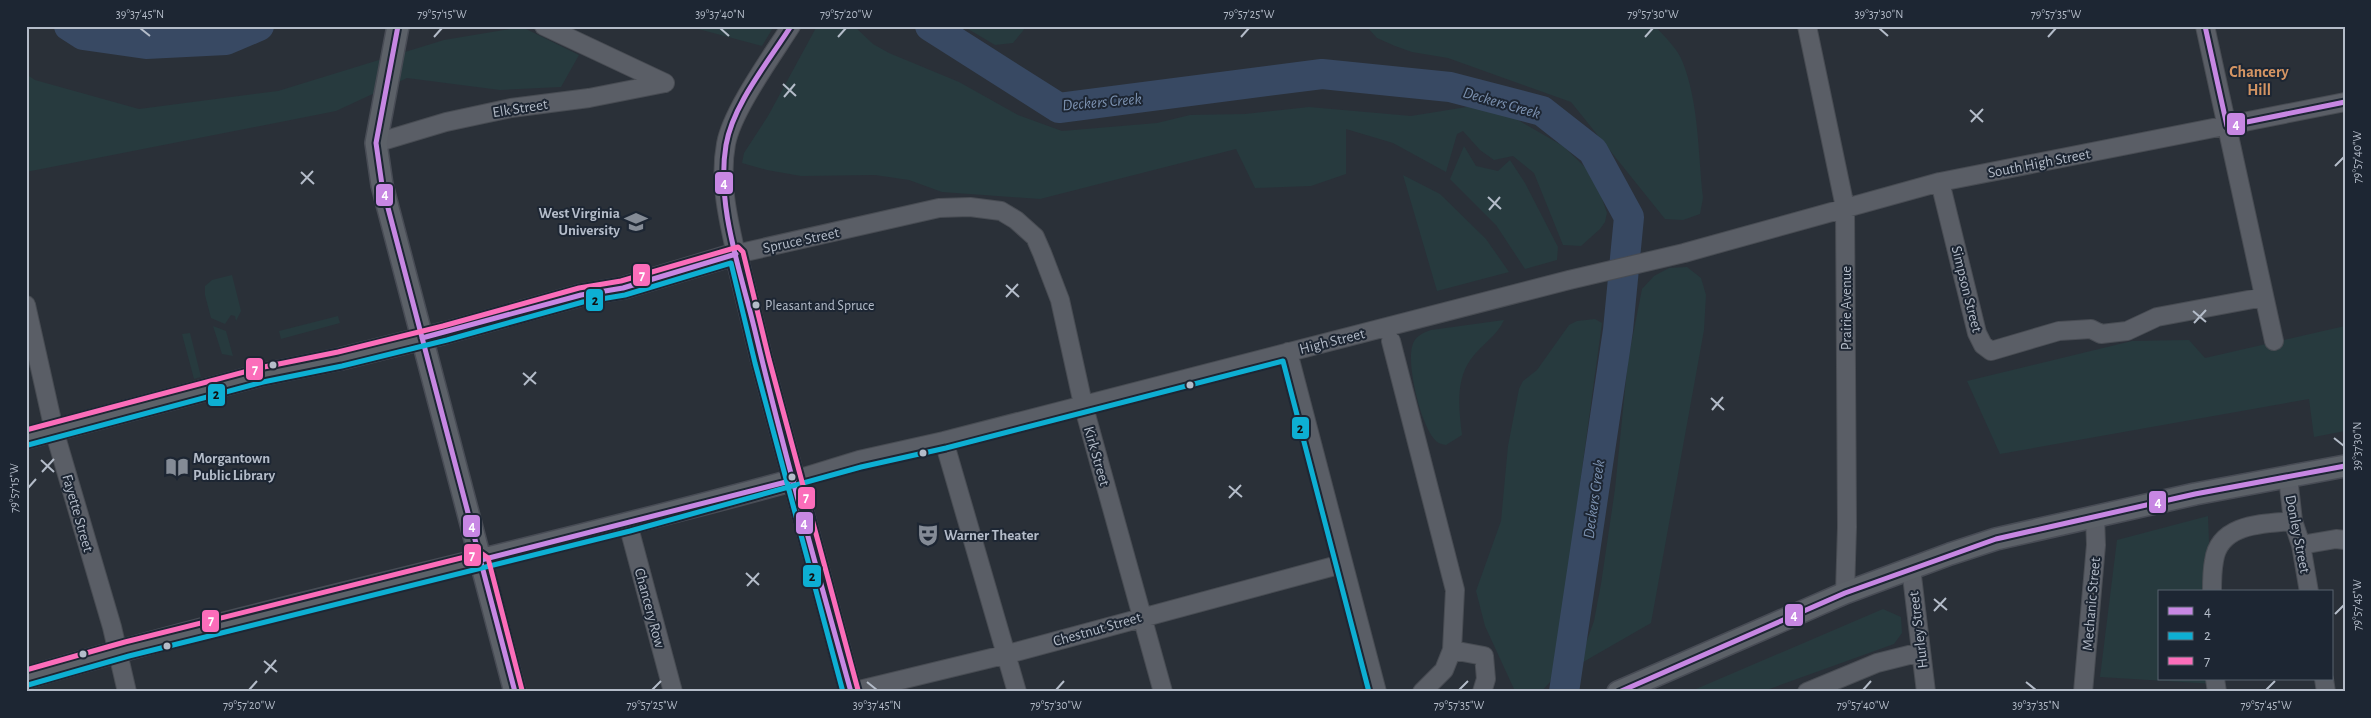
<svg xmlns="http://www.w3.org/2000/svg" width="2371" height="718" font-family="'Alegreya Sans',sans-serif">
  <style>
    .green { fill: #273a3e }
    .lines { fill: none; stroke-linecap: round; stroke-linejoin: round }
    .river { stroke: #384963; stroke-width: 30 }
    .minor-casing { stroke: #484c53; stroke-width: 20 }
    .major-casing { stroke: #484c55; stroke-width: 24 }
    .minor { stroke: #5a5e66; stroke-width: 18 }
    .major { stroke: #5c6168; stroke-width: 21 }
    .bus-1-casing { stroke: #1d2633; stroke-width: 9 }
    .bus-2-casing { stroke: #1d2633; stroke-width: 9 }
    .bus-3-casing { stroke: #1d2633; stroke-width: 9 }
    .bus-1 { stroke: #c787e3; stroke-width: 5 }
    .bus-2 { stroke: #0dafd3; stroke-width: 5 }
    .bus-3 { stroke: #fb6dba; stroke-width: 5 }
    .ticks { fill: none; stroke: #b4bcc9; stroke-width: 2 }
    .bus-dot { fill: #b4bcc9; stroke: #1d2633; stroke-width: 2 }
    .labels { text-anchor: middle; stroke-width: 4; stroke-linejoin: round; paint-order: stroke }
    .bus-label { font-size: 14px; fill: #b4bcc9; stroke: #1d2633; text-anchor: start }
    .street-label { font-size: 15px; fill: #b4bcc9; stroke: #1d2633 }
    .poi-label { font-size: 15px; font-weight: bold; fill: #b4bcc9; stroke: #1d2633; text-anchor: start }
    .neighbourhood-label { font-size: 16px; font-weight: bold; fill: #d59563; stroke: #1d2633 }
    .water-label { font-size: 16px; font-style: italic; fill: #7c92b1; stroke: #1d2633 }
    .line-badge { stroke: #1d2633; stroke-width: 2 }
    .badge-label { font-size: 14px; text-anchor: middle; font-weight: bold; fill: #fff }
    .pale-badge-label { font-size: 14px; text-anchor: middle; font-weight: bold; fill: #111 }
    .neatline { fill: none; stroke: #b4bcc9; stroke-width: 2 }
    .ticks-label { font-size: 12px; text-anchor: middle; fill: #b4bcc9 }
  </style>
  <rect width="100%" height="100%" fill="#2a3038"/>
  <path class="green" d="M687,26H774L762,46Z
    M817,26H854L873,44L889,53L959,82L1018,115L1062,131L1157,123L1190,115L1245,114L1309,107L1411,116L1473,106L1491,108L1516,119L1563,146L1589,171L1598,187L1607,213L1605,222L1600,229L1581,246L1563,245L1534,173L1513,156L1494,160L1480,150L1463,131L1457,134L1446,172L1393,143L1346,129V174L1311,186L1255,188L1236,149L1040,199L942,192L909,180L875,175L801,176L767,170L742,163L744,153L768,116Z
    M963,26H1027L1013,43L995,45Z
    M1366,26H1655C1665,37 1678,49 1683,63C1699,104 1698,154 1703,198L1700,214L1683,220L1665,219L1571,102L1448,58L1412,52L1395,46L1377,38Z
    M522,27L579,55L561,87L500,90L407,78L336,111L26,172V74L35,80L139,109L278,91L444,40Z
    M1464,146L1476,166L1498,171L1510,160L1525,183L1558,247L1557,260L1525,269L1496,225L1450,179Z
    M1403,175L1440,194L1486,239L1509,272L1437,291Z
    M1687,267L1701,278L1706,295L1704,330L1651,623L1578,665L1594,621L1601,584L1615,489L1628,360L1642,289L1654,276L1669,268Z
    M232,275L241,311L236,321L235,316L231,315L225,324L211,318L205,295V286L212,280Z
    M338,316L340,323L281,339L279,331Z
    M1595,319L1602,323L1554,674L1550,682L1541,692H1512L1514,689L1485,626L1476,591L1501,521L1508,446L1519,389L1523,381L1537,370L1569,325L1577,321Z
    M1504,320C1497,336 1481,345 1471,359C1455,381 1459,410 1462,435L1446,445C1442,444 1439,444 1436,441C1421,427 1407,367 1412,347C1414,337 1422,333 1431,330Z
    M213,326L226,331L233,356L222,354Z
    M2345,326V431L2314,437L2309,399L2000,454L1967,381L2132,341L2189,340L2205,358Z
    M190,333L201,377L194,379L182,334Z
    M2208,516L2211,592H2160V679H2215V684L2100,677L2117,540Z
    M1883,609L1901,617L1902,633L1894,644L1761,692H1689Z"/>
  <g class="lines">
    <path class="river" d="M69,26L83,35L146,44L226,40L259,26
      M930,26L1059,108L1322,74L1450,87L1542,111L1593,151L1629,217L1618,330L1564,692"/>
    <defs>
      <path id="minor" d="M544,26L665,83
        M791,26C772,56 732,111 726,144C719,181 728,218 736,254L939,208L970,207L1001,211L1016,220L1035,237L1042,253L1060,300L1083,404L1163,692
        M1807,26L1845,207L1847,527L1845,593
        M2205,26L2274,341
        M376,143L446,122L511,108L589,98L665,83
        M1940,182L1977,333L1983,345L1991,351L2059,331L2091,329L2101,334L2127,331L2157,317L2264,297
        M26,305L54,430L112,627L127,692
        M1391,341L1455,590L1452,650L1444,670L1422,692
        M1288,352L1377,692
        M944,441L1017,692
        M2288,477L2293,521L2301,545L2309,592
        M794,480L859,460L944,441L1569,280L1684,253L1940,182L2345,102
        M628,524L673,692
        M2301,545L2336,539L2345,540
        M1911,568L1926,692
        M2212,592C2212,582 2212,571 2214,561C2219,523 2263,524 2293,521
        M1452,650L1484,656L1486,679L1482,692
        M2215,679L2217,692
        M2324,679L2326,692
        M851,692L1008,654L1342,564
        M1807,692L1877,663L1921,652
        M2083,692L2096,545L2095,516"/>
      <path id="major" d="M398,26L376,143L382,185L515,692
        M26,438L261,375L340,359L445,333L581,295L623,288L736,254L762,361L851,692
        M26,678C280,603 539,550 794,480
        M1618,692L1845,593L1950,554L1996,539L2195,494L2345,466"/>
    </defs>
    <use href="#minor" class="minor-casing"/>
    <use href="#major" class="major-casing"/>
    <use href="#minor" class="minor"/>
    <use href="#major" class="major"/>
    <defs>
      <path id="bus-1" d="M398,26L376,143L382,185L515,692
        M791,26C769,61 733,104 726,145C716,205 740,269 754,327C783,449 817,570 851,692
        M2205,26L2227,126L2345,102
        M422,338L581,295L623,288L736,254
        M481,560L794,480
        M1619,692L1845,593L1996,539L2195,494L2345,466"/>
      <path id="bus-2" d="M28,445L263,382L342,366L447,340L583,302L625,295L731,263L755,363L843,692
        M28,685L129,656L630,531L861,467L946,448L1283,361L1369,692"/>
      <path id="bus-3" d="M26,430L259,368L338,352L443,326L579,288L621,281L738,247L743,252L769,359L858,690
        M26,670L125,642L481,553L488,558L522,690"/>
    </defs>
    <use href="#bus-1" class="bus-1-casing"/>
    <use href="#bus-2" class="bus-2-casing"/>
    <use href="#bus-3" class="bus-3-casing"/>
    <use href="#bus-1" class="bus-1"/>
    <use href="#bus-2" class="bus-2"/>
    <use href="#bus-3" class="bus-3"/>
  </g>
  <path class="ticks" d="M140,28L150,36M720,28L729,36M1879,28L1888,36M434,37L442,28M838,37L846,28M1241,37L1249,28M1645,37L1653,28M2048,37L2056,28M783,84L796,96M784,97L795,84M1970,110L1983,122M1971,122L1983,109M2335,166L2344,157M301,172L314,184M301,184L313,171M1488,197L1501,209M1489,210L1500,197M1006,285L1019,297M1006,297L1018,284M2193,311L2206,322M2194,323L2206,310M523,373L536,384M524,385L536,372M1711,398L1724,410M1712,410L1723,397M2334,438L2344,446M41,460L54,472M42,472L54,459M1229,486L1242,497M28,488L36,479M1229,498L1241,485M746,573L759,585M747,586L759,573M1934,599L1947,610M1934,611L1946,598M2335,614L2344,605M264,661L277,672M265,673L276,660M867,682L877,690M2026,682L2036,690M249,690L257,681M652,690L661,681M1056,690L1064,681M1459,690L1468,681M1863,690L1871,681M2266,690L2275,681"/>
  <defs>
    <symbol id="university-bare" viewBox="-9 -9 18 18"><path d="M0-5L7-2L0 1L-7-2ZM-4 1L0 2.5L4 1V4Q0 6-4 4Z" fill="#848b96" stroke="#1d2633" stroke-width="2.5" paint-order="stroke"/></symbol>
    <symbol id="library-bare" viewBox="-9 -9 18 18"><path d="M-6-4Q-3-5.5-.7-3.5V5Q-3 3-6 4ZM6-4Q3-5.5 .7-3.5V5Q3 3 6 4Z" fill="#848b96" stroke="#1d2633" stroke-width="2.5" paint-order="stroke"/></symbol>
    <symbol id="theatre-bare" viewBox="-9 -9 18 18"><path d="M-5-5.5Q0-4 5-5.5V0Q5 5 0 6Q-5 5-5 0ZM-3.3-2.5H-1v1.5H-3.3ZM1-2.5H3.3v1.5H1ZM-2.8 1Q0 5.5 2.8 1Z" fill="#848b96" stroke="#1d2633" stroke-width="2.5" paint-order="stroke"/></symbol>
  </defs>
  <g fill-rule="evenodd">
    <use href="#university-bare" x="620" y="206" width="32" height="32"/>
    <use href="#library-bare" x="161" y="451" width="32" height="32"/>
    <use href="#theatre-bare" x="912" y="519" width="32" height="32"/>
  </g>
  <g class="bus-dot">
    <circle cx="756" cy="305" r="4.5"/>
    <circle cx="273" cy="365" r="4.5"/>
    <circle cx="1190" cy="385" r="4.5"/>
    <circle cx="923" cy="453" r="4.5"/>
    <circle cx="792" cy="477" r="4.5"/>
    <circle cx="167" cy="646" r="4.5"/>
    <circle cx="83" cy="654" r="4.5"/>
  </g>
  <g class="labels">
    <g class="bus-label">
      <text x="765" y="310">Pleasant and Spruce</text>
    </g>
    <g class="street-label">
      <text transform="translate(520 108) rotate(-9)" y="5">Elk Street</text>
      <text transform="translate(2039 163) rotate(-11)" y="5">South High Street</text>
      <text transform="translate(801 240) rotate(-12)" y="5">Spruce Street</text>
      <text transform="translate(1967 289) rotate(76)" y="5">Simpson Street</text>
      <text transform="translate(1846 308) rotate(-90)" y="5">Prairie Avenue</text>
      <text transform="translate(1332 341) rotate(-14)" y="5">High Street</text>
      <text transform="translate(1097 456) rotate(74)" y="5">Kirk Street</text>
      <text transform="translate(78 513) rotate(74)" y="5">Fayette Street</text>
      <text transform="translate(2298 534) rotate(79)" y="5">Donley Street</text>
      <text transform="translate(2091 604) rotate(-85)" y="5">Mechanic Street</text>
      <text transform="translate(650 608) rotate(75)" y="5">Chancery Row</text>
      <text transform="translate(1097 629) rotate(-16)" y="5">Chestnut Street</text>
      <text transform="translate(1918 630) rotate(-97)" y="5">Hurley Street</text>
    </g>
    <g class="poi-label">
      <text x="620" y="218" text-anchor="end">West Virginia<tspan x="620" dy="17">University</tspan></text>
      <text x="193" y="463">Morgantown<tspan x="193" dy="17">Public Library</tspan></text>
      <text x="944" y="540">Warner Theater</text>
    </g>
    <g class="neighbourhood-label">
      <text x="2259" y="77">Chancery<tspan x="2259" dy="18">Hill</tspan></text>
    </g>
    <g class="water-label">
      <text transform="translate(1102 101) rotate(-5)" y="6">Deckers Creek</text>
      <text transform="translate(1502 102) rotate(16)" y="6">Deckers Creek</text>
      <text transform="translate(1593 499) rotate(-82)" y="6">Deckers Creek</text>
    </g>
  </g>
  <g class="line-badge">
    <rect x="2226" y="112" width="20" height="24" rx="5" fill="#c787e3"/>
    <rect x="714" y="171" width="20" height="24" rx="5" fill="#c787e3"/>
    <rect x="375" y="183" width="19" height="24" rx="5" fill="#c787e3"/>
    <rect x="632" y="263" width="19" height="24" rx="5" fill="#fb6dba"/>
    <rect x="585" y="288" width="19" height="24" rx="5" fill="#0dafd3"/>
    <rect x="245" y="357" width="19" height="24" rx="5" fill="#fb6dba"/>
    <rect x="207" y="383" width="19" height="24" rx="5" fill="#0dafd3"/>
    <rect x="1291" y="416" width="19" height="24" rx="5" fill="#0dafd3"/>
    <rect x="797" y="486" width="19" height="24" rx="5" fill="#fb6dba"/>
    <rect x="2148" y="490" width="19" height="24" rx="5" fill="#c787e3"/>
    <rect x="795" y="511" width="19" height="24" rx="5" fill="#c787e3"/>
    <rect x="462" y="514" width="19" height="24" rx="5" fill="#c787e3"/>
    <rect x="463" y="543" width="19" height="24" rx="5" fill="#fb6dba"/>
    <rect x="802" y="564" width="20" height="24" rx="5" fill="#0dafd3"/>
    <rect x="1784" y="603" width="20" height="24" rx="5" fill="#c787e3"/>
    <rect x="201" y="609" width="19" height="24" rx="5" fill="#fb6dba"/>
  </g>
  <g class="badge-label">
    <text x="2236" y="129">4</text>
    <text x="724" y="188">4</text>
    <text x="385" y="199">4</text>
    <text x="642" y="280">7</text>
    <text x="255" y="374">7</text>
    <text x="806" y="502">7</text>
    <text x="2158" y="507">4</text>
    <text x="804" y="528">4</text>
    <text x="472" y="531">4</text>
    <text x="472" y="560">7</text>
    <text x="1794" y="620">4</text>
    <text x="211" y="625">7</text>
  </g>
  <g class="pale-badge-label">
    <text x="595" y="305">2</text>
    <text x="216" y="399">2</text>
    <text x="1300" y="433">2</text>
    <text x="812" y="581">2</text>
  </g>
  <rect width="2371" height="718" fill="none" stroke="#1d2633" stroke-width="55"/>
  <rect x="2158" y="590" width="175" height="90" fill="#1d2633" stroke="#59626f"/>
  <rect x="2168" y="607" width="25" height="8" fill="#c787e3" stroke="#59626f"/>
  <text x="2204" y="616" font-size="15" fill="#b4bcc9">4</text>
  <rect x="2168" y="632" width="25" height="8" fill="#0dafd3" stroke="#59626f"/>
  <text x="2204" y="640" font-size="15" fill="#b4bcc9">2</text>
  <rect x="2168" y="657" width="25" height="8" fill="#fb6dba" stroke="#59626f"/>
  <text x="2204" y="666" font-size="15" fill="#b4bcc9">7</text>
  <rect x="28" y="28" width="2316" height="662" class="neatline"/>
  <g class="ticks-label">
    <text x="140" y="18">39°37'45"N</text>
    <text x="442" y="18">79°57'15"W</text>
    <text x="720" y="18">39°37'40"N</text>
    <text x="846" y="18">79°57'20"W</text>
    <text x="1249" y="18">79°57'25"W</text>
    <text x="1653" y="18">79°57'30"W</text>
    <text x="1879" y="18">39°37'30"N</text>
    <text x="2056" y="18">79°57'35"W</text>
    <text transform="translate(2357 157) rotate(-90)" y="4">79°57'40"W</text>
    <text transform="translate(2357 446) rotate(-90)" y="4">39°37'30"N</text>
    <text transform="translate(14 488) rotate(-90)" y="4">79°57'15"W</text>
    <text transform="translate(2357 605) rotate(-90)" y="4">79°57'45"W</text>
    <text x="249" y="709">79°57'20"W</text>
    <text x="652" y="709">79°57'25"W</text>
    <text x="877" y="709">39°37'45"N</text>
    <text x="1056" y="709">79°57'30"W</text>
    <text x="1459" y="709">79°57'35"W</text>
    <text x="1863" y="709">79°57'40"W</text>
    <text x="2036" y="709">39°37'35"N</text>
    <text x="2266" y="709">79°57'45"W</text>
  </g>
</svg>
